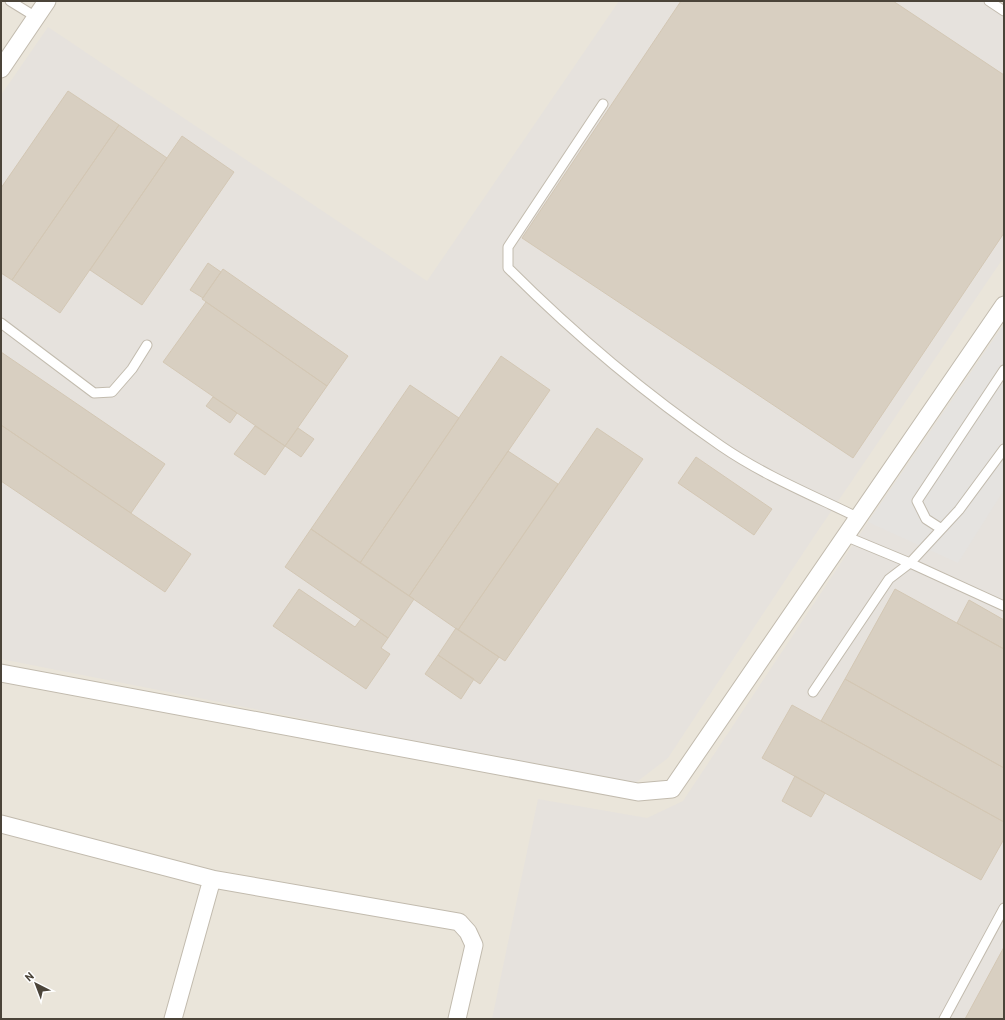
<svg xmlns="http://www.w3.org/2000/svg" width="1005" height="1020" font-family="Barlow,sans-serif">
  <style>
    .residential { fill: #eae5da }
    .industrial { fill: #e6e2dd }
    .parking { fill: #e5e3e0 }
    .building { fill: #d8cfc1; stroke: #d3c7b4 }
    .lines { fill: none; stroke-linecap: round; stroke-linejoin: round }
    .lane-casing { stroke: #c2bbae; stroke-width: 11 }
    .street-casing { stroke: #c2bbae; stroke-width: 19 }
    .lane { stroke: #fff; stroke-width: 9 }
    .street { stroke: #fff; stroke-width: 17 }
  </style>
  <rect width="100%" height="100%" fill="#f6f3ec"/>
  <path class="residential" d="M1,1H1004V1019H1Z"/>
  <path class="industrial" d="M619,1H1004V257L813,538L668,758L634,784L1,659V95L48,27L427,281Z
    M1004,324V1019H492L538,799L647,818L683,801L868,522Z"/>
  <path class="parking" d="M1004,324V490L958,563L868,522Z"/>
  <path class="building" d="M681,1H893L1004,75V233L853,458L522,238Z
    M68,91L119,125L12,280L1,273V188Z
    M119,125L167,158L60,313L12,280Z
    M182,136L234,172L142,305L90,270Z
    M208,263L221,272L203,298L190,290Z
    M223,269L348,356L327,386L202,299Z
    M206,302L327,386L285,446L163,362Z
    M1,352L165,464L131,513L1,425Z
    M501,356L550,390L409,596L360,563Z
    M410,385L459,418L360,563L311,529Z
    M213,397L237,413L230,423L206,406Z
    M1,425L191,554L165,592L1,481Z
    M255,426L285,446L265,475L234,454Z
    M298,428L314,439L301,457L285,446Z
    M597,428L643,459L505,661L458,630Z
    M508,451L558,484L458,630L409,596Z
    M696,457L772,509L754,535L678,483Z
    M311,529L414,599L388,638L285,567Z
    M299,589L355,627L361,619L388,638L381,648L390,654L366,689L273,626Z
    M895,589L1004,649V768L845,679Z
    M969,600L1004,620V649L957,623Z
    M456,628L499,657L480,684L438,655Z
    M438,655L474,679L461,699L425,674Z
    M845,679L1004,768V822L821,721Z
    M792,705L1004,822V839L981,880L762,758Z
    M795,776L825,793L811,817L782,801Z
    M1004,947V1019H965Z"/>
  <g class="lines">
    <defs>
      <path id="lane" d="M10,1L36,17
        M989,1L1004,11
        M603,104L508,247V268C573,333 645,394 721,446C763,475 812,495 857,517
        M1,323L94,393L112,392L132,369L147,345
        M940,528L926,519L917,501L1004,370
        M845,536L910,563L959,510L1004,449
        M813,692L889,579L910,563L1004,606
        M944,1019L1004,908"/>
      <path id="street" d="M1,69L47,1
        M1,673L638,792L672,789L1004,305
        M1,824L212,879L459,922L468,932L474,945L457,1019
        M173,1019L212,879"/>
    </defs>
    <use href="#lane" class="lane-casing"/>
    <use href="#street" class="street-casing"/>
    <use href="#lane" class="lane"/>
    <use href="#street" class="street"/>
  </g>
  <rect width="1005" height="1020" fill="none" stroke="#4b4439" stroke-width="4"/>
  <g transform="translate(36 984) rotate(318)" stroke="#ffffff" stroke-width="3" paint-order="stroke">
  <path d="M0-3L7 15L0 10L-7 15Z" fill="#4b4439"/>
  <text y="-6" font-size="11" font-weight="bold" text-anchor="middle" fill="#4b4439">N</text>
  </g>
</svg>
